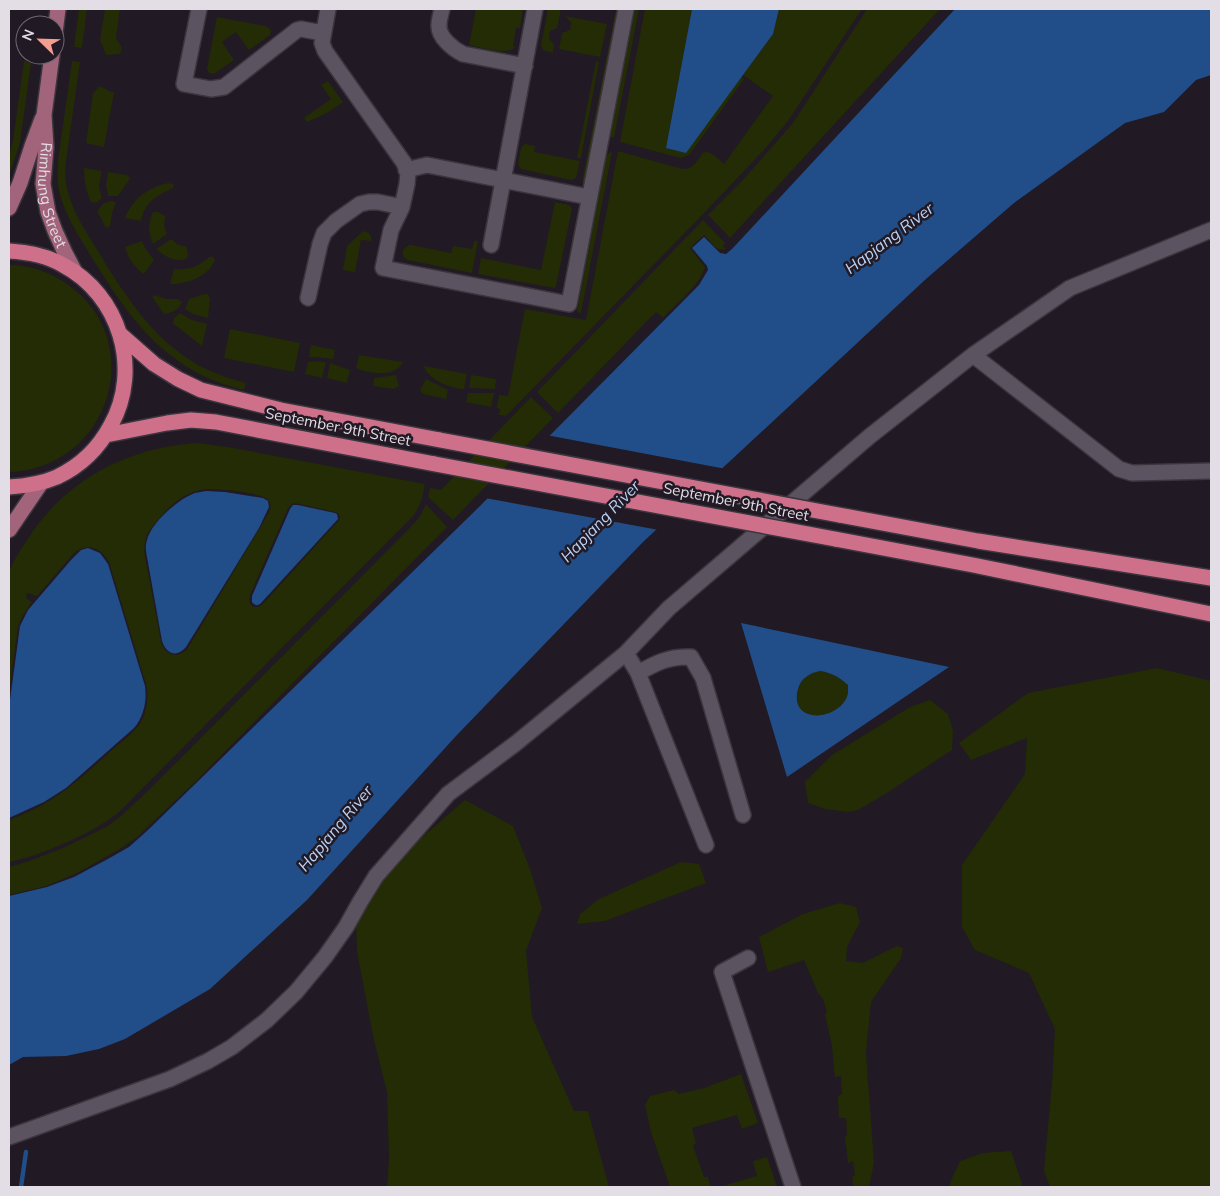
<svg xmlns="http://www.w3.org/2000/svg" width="1220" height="1196" font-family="Mulish,sans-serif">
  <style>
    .green { fill: #242c05; fill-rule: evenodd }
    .water { fill: #214d88; fill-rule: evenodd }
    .pier { fill: #211924 }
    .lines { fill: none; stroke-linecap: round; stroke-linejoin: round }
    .stream { stroke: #214d88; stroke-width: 4.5 }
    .minor-casing { stroke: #3b353d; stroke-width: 18 }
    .major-casing { stroke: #3b353d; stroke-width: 18 }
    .highway-casing { stroke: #3b353d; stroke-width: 18 }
    .minor { stroke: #5c5360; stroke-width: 15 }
    .major { stroke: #a1647a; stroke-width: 15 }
    .highway { stroke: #cf708b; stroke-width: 15 }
    .highway-bridge-casing { stroke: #3b353d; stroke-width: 18; stroke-linecap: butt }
    .highway-bridge { stroke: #cf708b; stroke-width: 15 }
    .labels { text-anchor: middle; stroke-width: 5; stroke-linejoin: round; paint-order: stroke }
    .street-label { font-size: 15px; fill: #e3dde5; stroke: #211924 }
    .water-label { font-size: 16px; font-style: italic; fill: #b9d2f5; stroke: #211924 }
  </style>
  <rect width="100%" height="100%" fill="#211924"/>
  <path class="green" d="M79,9H87L82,48L74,47Z
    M105,9H120L116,38L122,48L120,54L106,55L100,40Z
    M476,9H523L520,28H516L513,46L516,47C506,56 481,47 469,45Z
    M548,9H561L557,28L550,31L549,39L554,44L553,53L543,50L541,45Z
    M616,9H619L586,180L584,182H582Z
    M635,9H639L614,138L610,137Z
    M645,9H692L666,148L742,77L744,79L689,155L681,158L620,142Z
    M779,9H862L788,121L763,151L706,211L506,416L499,415L500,409L497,408L499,395L508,396L525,309L586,320L618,151L682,169C700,169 698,151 707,152C713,153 720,160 724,164L773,96L743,75L773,34Z
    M867,9H940L730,238L708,215L743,180L793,123Z
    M565,16L607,24L600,57L559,49L562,33L570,30L571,22Z
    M217,17L265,26L269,28L271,31L270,35L249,50L236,32L222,42L234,60L214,74L209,73L207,69Z
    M24,61L31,63L20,143L9,176V155L13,141Z
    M72,61L80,62L66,162C65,172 65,182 68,192C73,211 84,229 95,246C115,280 141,321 171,346C195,366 216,375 246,383L244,390C215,383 193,373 169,354C137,330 110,287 89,253C78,235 66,216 60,195C57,184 57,172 58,161Z
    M596,61L599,62L581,158H577Z
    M328,81L343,102L327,113L307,122L304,118L331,99L321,85Z
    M100,86L109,91L114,92L104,147L86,143L93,93Z
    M525,144L535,146L534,152L580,161L576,178L571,180L521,169L518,164L521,148L523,145Z
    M612,152L581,313L577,312L606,157L609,153Z
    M84,168L102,171L99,186L102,198L96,203L91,202C86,191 84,180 84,168Z
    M108,172L127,175L130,178L129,180L118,196H108L106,185Z
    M168,183L173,184V188C156,196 145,202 141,221L125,218C133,198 148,188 168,183Z
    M111,201L116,202L112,213L110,226L106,228L97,211L103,204Z
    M555,202L569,205L571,207L572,209L556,286L555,288L478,274L481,258L541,270Z
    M153,212H158L165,216L164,225L167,234L153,244C148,233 148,223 153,212Z
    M703,220L725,243L723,246L726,249C716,253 710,240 704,235L690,248L705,267C700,285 676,304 663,318L656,312L558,413L537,392Z
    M363,231L369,233L371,237V241L361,240L355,272L343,270L347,246Z
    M171,239L177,244L187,247L188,256L186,259C175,262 165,257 156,249Z
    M142,241L145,248L154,260L144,274C134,267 128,258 125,247Z
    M474,241H478L472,273L408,260C399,256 402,246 411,245L451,253L453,246L472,249Z
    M209,257H213L215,260C208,277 188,284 170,284L174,269C187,270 199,267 209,257Z
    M9,265C27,265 44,270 59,279C151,332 114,468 9,472Z
    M205,294H208L210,299L208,318L193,314L185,309L189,299Z
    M154,295L166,299H178L182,302C179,310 172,313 164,314L152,297Z
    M180,313L192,320L207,324L202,346L175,325L173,323L174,318Z
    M230,329L300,343L294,372L224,358Z
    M311,345L335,350L333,359L314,357H309Z
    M359,355L403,362C394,378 371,374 356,368Z
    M314,361L326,362L322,378L305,374L308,362Z
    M330,363L350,370L347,383L327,378Z
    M424,366L467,374L464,389C451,389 427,379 424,366Z
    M396,375L399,386L394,389L373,386L374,378Z
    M471,375L496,379L495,389L469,388Z
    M426,379L448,390L446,399L423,394L420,390Z
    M468,393H494L491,407L466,402Z
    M531,397L553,418L453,520L428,497L430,488L441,490Z
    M199,443L233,448L425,484C423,496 420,506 414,515L118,813C93,833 40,856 9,862V820C53,804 80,780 113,749C122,742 132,734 139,725C147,714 149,698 146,684L109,562C101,547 86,542 73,554L37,596L27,593L26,598L32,602L23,615L18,626L9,694C9,665 9,636 9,607C9,598 7,581 9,573C11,564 22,548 27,540C66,479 128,447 199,443ZM207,489C218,489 264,492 269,501C272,506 270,511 267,516L188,648C179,659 165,656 161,642L145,557C144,551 144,545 146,538C148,531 154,525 159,519C173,502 185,492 207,489ZM295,503L335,512C339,513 340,515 340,519L262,605C254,610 247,605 250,595L288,508L292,504Z
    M426,504L447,527L197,780L136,838L118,850L75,874L46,886L9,895V867L29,861L63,848L108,826L122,815L148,791L397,541L419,518Z
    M1157,668L1211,681V1187H1050L1044,1171L1052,1083L1055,1029L1029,973L975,950L962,927V865L1025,774L1027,738L971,760L959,743L1028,693Z
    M820,671C832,673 839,677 848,685C848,688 848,691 848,693C843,720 788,727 798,689C801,678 810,673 820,671Z
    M930,700L948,714L953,731L952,750L887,793L858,810L848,812L825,809L808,803L805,782L832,755L910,707Z
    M465,800L513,826L530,869L542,908L526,951L532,1017L574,1111H588L609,1187H387L389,1159L387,1092L373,1036L357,951L356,922L381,880L412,846Z
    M681,862L699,864L706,883L605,921L577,924L580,914L599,899Z
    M840,903L856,907L860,922L847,947L846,961L863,963L897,946L903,948L901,958L871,1002L866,1053L874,1163L869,1187H851L853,1185L852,1177L855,1175L853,1161L848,1163L845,1137L847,1135L846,1118H839L838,1096L842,1094L841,1076L835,1077L832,1046L825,1014L827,1012L823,999L818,993L804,960L768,972L759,937L803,914Z
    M741,1074L758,1123L742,1129L737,1115L692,1128L696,1143L693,1146L704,1177H708L711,1187H670L651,1132L645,1105L650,1096L674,1090L679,1094L704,1088Z
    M1011,1151L1023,1187H949L952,1178L960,1161L983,1153Z
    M767,1157L777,1187H719L757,1176L753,1161Z"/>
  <path class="water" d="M692,9H779L773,34L686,153L666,148Z
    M955,9H1211V75L1196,80L1164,112L1125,123L1014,203L926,279L643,542L456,736L307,900L210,989L125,1039L99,1049L66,1056L23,1057L9,1065V896L47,887L74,877L106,860L129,847L148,830L479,507L699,285L708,270L707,266L692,248L704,237L720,253L726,254L732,249Z
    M206,491L225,492L263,498L268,501L269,507L259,528L186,647C177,658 166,654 162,641L147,557C146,551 145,546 147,540C151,523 178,499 195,493C198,492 203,492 206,491Z
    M293,505H298L335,513L337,514L338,519L261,603C258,606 255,606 252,602V596L290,509Z
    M88,548L100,553L108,564L145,686C147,701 144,716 134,728L66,788L44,802L9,818V707L20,626L28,610L71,560L81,550Z
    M741,623L949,667L787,777ZM820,671C832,673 839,677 848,685C848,688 848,691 848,693C843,720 788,727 798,689C801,678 810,673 820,671Z"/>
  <path class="pier" d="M546,435L726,469L659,530L485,498Z"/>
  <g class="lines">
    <path class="stream" d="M21,1187L26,1152"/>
    <defs>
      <path id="minor" d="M199,9L184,84L211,89L224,87L297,30L301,29L323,33
        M328,9L322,43L325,51L404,163L408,173L407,184L402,207L391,230L383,268L569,304L626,9
        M442,9C441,14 439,19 439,25C438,37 453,49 463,54L525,66
        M406,170L427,165L589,197
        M491,245L535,9
        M308,298L320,244L324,233L336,221L360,204L369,202H378L402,207
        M973,355L1119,469L1132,473L1211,471
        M626,653L638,673L706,845
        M638,673C656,663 669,656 691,657L703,678L743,815
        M748,958L722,972L793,1187
        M9,1137L170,1079L208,1061L232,1047L267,1020L296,992L325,957L346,927L360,902L376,876L448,794L515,744L626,653L669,608L870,436L973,355L1070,288L1211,230"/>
      <g id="major">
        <path d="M55,33L58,9"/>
        <path id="s1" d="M52,55L44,115L46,147L43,184L48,212L55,231L65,253L75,272"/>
        <path d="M9,208L20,183L32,146L42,119"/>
        <path d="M9,530L41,483"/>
      </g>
      <path id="highway" d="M9,251C28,252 46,255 63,265C120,295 142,369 111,425C99,448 80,466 57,477C41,484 25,486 9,487
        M121,335L154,364L178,379L201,390L281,410L440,440
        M106,435L167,423L191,420L216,422L435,464
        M839,515L978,541L1211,578
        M835,539L973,565L1211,614"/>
    </defs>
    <use href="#minor" class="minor-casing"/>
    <use href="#major" class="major-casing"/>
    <use href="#highway" class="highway-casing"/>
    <use href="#minor" class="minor"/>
    <use href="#major" class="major"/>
    <use href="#highway" class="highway"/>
    <defs>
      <path id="highway-bridge" d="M440,440L839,515
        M435,464L835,539"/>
    </defs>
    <use href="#highway-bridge" class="highway-bridge-casing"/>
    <use href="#highway-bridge" class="highway-bridge"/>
  </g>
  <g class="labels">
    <g class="street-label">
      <text dy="5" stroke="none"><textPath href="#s1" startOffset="142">Rimhung Street</textPath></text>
      <text transform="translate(338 427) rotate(11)" y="5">September 9th Street</text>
      <text transform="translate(736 502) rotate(11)" y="5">September 9th Street</text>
    </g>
    <g class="water-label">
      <text transform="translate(889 238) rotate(-37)" y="6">Hapjang River</text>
      <text transform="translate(600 521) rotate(-46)" y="6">Hapjang River</text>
      <text transform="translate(335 828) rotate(-50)" y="6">Hapjang River</text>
    </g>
  </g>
  <rect width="1220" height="1196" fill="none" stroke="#e3dde5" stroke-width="20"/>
  <g transform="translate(40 40) rotate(293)"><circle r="24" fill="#211924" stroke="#6f6771"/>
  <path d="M0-4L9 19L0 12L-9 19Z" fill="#f59d8f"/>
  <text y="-8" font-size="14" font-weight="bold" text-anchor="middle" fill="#e3dde5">N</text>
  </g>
</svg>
